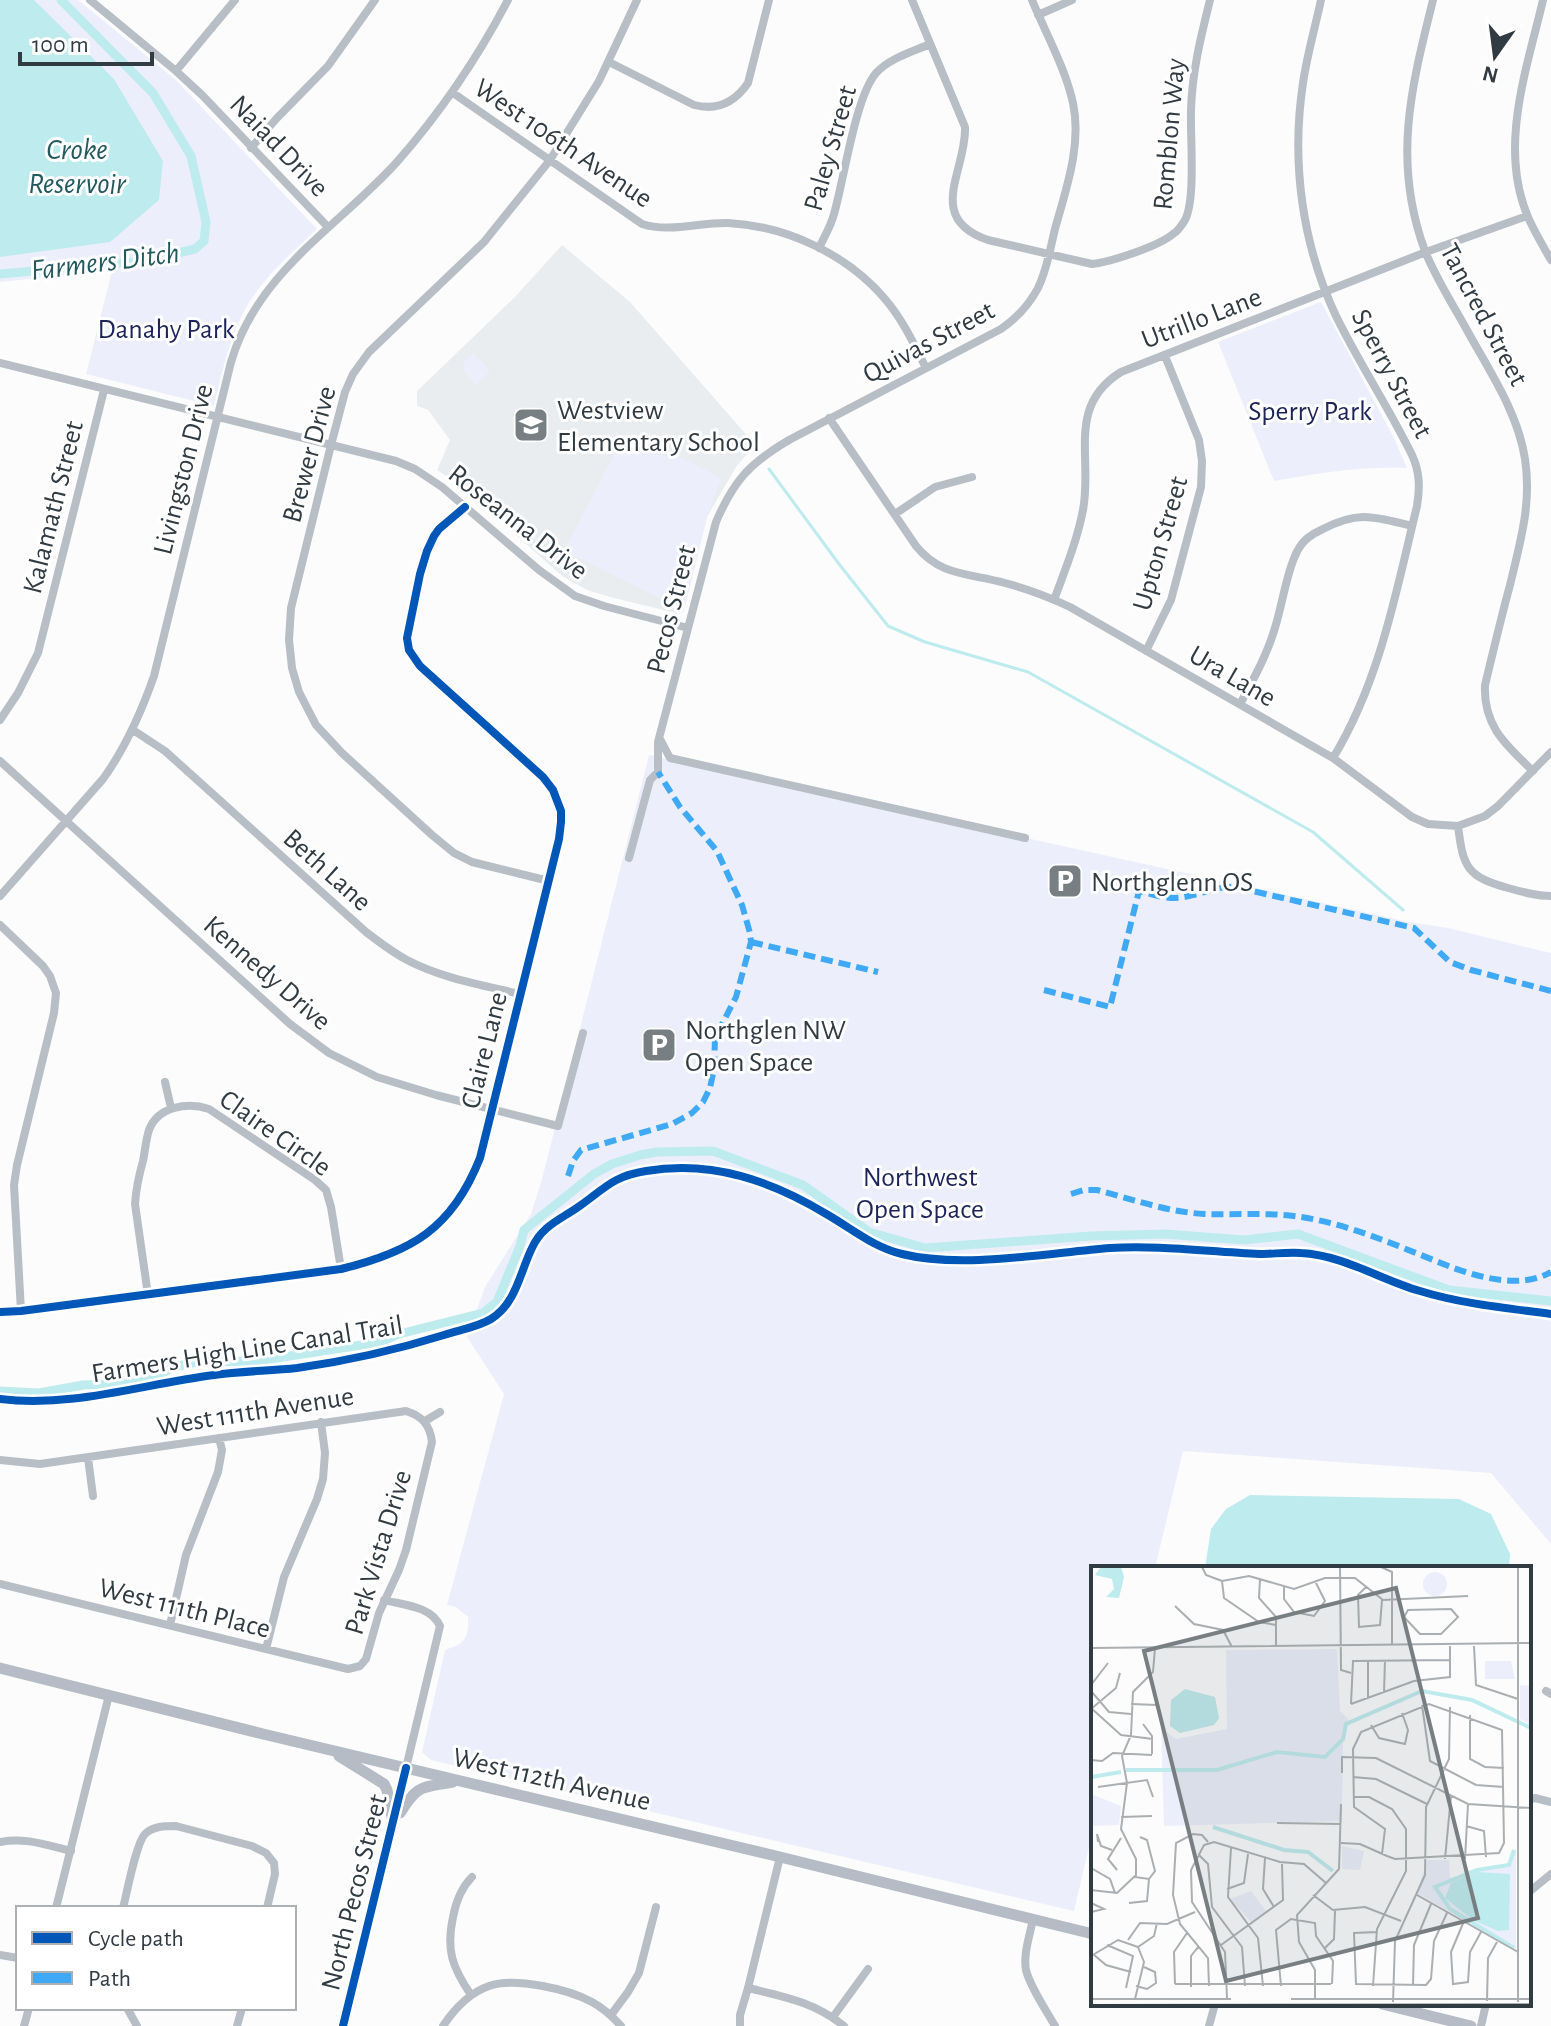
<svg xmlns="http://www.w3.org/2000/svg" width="1551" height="2026" font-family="'Alegreya Sans',sans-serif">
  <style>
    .built { fill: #e9edf0 }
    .green { fill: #eceffb }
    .water { fill: #beebed }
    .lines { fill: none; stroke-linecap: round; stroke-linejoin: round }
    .stream { stroke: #beebed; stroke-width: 3 }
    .canal { stroke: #beebed; stroke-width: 9 }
    .street { stroke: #b7bec6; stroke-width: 8 }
    .secondary { stroke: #b6bcc5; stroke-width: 11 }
    .quiet { stroke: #3fa9f5; stroke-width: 6; stroke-dasharray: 12 6; stroke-linecap: butt }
    .cycleway-casing { stroke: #fff; stroke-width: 13 }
    .cycleway { stroke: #0057b8; stroke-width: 8 }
    .labels { text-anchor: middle; stroke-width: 6; stroke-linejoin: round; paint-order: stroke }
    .street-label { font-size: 28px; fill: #313b42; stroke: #fff }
    .park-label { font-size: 28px; fill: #1d2459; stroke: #fff }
    .poi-label { font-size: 28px; fill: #313b42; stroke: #fff; text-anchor: start }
    .water-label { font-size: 30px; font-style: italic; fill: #245a5d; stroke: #fff }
    .inset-river { fill: none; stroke: #beebed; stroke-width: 4 }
    .inset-road { fill: none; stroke: #abafb2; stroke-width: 2 }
    .view { fill: #787f83; fill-opacity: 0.15; stroke: #787f83; stroke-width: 4 }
    .inset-edge { fill: none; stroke: #313b42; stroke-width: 4 }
  </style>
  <rect width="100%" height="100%" fill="#fcfcfc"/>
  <path class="built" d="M562,245L630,302L758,448L749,452L736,467L707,517L684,610L680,614L610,597L587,590L562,576L460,485L437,470L450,440L428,410L417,406V391L515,297Z"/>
  <path class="green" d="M0,0H78L176,80L317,229C298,247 277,265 261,286C233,319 224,365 214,406L86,374L112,271L0,282Z
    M1321,302L1394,438L1407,468C1361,466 1319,473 1274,481L1218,342Z
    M473,353L490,371L479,381V384H475L465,373L463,362Z
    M617,449L682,458L721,478L707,517L684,610L564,551Z
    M649,755L1409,922L1448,928L1551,953V1544L1491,1473L1183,1451L1155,1568H1093V1830L1074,1911L431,1760L422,1752L445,1650C465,1644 469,1638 468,1617L456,1607L447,1605L504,1394L467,1337L485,1287L531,1214L542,1179Z"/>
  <path class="water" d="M0,0H34L114,79L163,161L159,200L110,242L0,257Z
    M1250,1495L1459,1499L1491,1514L1510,1554L1509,1568H1205L1211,1529L1226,1509Z"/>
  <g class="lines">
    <path class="stream" d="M769,469L839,564L888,626L925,642L1028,672L1313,832L1403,910"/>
    <path class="canal" d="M0,274L144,261L195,249L204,241L206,222L191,156L153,93L61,0
      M0,1391L39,1393L83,1385L129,1383L160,1374L174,1367L196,1362L257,1361L381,1342L399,1334L483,1313L497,1302L520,1246L524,1230L594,1174L612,1164L640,1155L657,1152L713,1151L803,1185L869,1232L925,1248L1091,1236L1165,1234L1244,1240L1298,1234L1449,1290L1551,1301"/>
    <path class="street" d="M90,0L176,71L202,95L328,227
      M912,0L965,127C967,170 924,218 988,240L1092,264C1111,262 1159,246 1173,234C1178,231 1182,225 1185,220C1196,199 1190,136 1191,110C1192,72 1201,36 1210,0
      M1321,0C1315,28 1307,55 1303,83C1291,162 1302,244 1336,316C1359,363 1389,408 1412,455C1420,472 1420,488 1417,506C1396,592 1380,681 1333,758
      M1433,0C1411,88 1392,162 1425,251C1436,279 1454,306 1468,332C1490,372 1518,413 1525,459C1532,503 1520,543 1510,585C1501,618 1493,652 1485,685C1483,726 1506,745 1533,771
      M1543,0C1527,69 1498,147 1528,217C1534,231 1543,246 1551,260
      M1038,15L1072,0
      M609,62L694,105C717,111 735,102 748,83L769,0
      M176,71L235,0
      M453,93L642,224C670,233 700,222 728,223C786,226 847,254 885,299C903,320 914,344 926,368
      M251,148L277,118L328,66L375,0
      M819,248C824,237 831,226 834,214C844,180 855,98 876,73C890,58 912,52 930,44
      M0,363L396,461L415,469L442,487L539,570L575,596L604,606L688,628
      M829,418L916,546C941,577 970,573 1005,583C1028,589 1049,597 1070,607L1333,758L1412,817L1428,824L1458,826L1485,816L1498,806L1551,752
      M895,514L935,487L972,477
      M1054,600C1065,570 1077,541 1083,510C1093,458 1066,406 1121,372L1426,252L1527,216
      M1146,651L1171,600L1201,487L1202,461L1199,440L1165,356
      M1240,704C1253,680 1266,657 1274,631C1282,607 1287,568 1299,548C1304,539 1314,533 1323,529C1359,510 1375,517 1412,526
      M0,720L18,693L38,653L104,390
      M133,730L165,751L366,932C379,942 392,952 407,960C441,978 482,985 520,994
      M660,739L670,758L1025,838
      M0,761L290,1024L329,1053L377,1077L436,1095L558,1126L583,1033
      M1458,826C1463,867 1467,877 1508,888C1522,892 1536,896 1551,896
      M629,858L650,780L658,772V742L716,522C734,480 750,463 789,440L1001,329C1017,318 1029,305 1038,288C1047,270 1050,249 1055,229C1066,189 1082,145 1073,103C1065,67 1046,34 1032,0
      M549,881L472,862L454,853L432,835L342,753L316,725L299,692L292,668L289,640L291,608L331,445L345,392L353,374L369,352L484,242L550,160L599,81L637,0
      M0,896L103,779C126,747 141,713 154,676L231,362C258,271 337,228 397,162C441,112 477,59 508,0
      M0,925L43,966L50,976L56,993L54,1013L17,1165L14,1185L21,1311
      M165,1082L171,1108
      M148,1295L135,1204C136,1189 139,1175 143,1161C145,1151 146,1139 149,1130C158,1106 188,1102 209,1109L315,1180L326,1190L331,1207L341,1269
      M0,1312L21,1311L341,1269C411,1252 452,1229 480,1158L559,839L561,822V811L553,790L543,777L420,666L409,650L407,638L420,574L427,551L434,536L439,529L465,507
      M425,1421L440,1412
      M88,1458L93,1496
      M0,1460L40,1464L406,1411C422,1416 430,1425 432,1442L406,1550L399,1570L379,1613L366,1659L360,1666L348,1669L0,1584
      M384,1600C403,1605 431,1606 440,1626L406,1768
      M170,1625L186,1555L218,1472L222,1450L219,1438
      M266,1649L284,1577L317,1499L323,1479L325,1453L321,1422
      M1546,1691L1551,1694
      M1529,1800L1535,1798L1551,1802
      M0,1842C25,1837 46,1845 71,1851
      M1529,1892L1551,1874
      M56,1908L109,1695
      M123,1908C127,1893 136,1843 145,1834C153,1826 165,1826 176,1826L252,1846L266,1853L274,1863L275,1874L267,1908
      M1033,1919C1030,1935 1023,1954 1026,1970C1030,1987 1046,2010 1055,2026
      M0,1955L18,1958
      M748,1988C785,1997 814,2002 844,2026
      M471,1995C452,1967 446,1950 453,1917C456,1901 461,1888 472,1877
      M127,2008L137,2026
      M611,2015L628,1992L639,1973L656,1907
      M833,2017L868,1969
      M24,2026L29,2008
      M237,2026L242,2008
      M443,2026C455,2008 469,1993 489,1986C515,1977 568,1989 592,2002C603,2008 613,2017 621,2026
      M740,2026V2015L748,1988L780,1857
      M1209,2026L1215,2004
      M1481,2026L1486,2004"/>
    <path class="secondary" d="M0,1668L263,1734L780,1857L1093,1934
      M339,1756L384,1784L387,1790L392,1817
      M400,1813C418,1784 421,1788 453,1782
      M1382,2004L1471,2026
      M343,2026L406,1768"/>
    <path class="quiet" d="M751,942L878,972
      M1044,990L1110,1007L1139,891C1154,895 1169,900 1184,897C1202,894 1217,886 1235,887L1414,928L1450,962L1471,970L1551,991
      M568,1176L573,1161L581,1150L672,1124L692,1113L703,1102L710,1088L714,1069L715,1038L736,997L751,942L750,933L742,905L717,851L680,807L658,772
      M1071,1194L1084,1190H1097C1131,1199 1168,1212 1204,1214C1236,1215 1269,1212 1301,1217C1353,1225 1402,1248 1451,1267C1481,1278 1521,1289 1551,1272"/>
    <defs>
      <path id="cycleway" d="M0,1312L21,1311L341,1269C411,1252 452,1229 480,1158L559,839L561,822V811L553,790L543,777L420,666L409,650L407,638L420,574L427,551L434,536L439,529L465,507
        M0,1399C72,1408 143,1384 214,1375C242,1371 270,1371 297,1368C347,1361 396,1350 444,1335C459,1330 478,1327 491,1319C516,1304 520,1272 532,1248C542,1225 562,1219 581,1205C606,1187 614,1176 646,1171C713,1160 772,1181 828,1215C852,1229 875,1248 902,1254C962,1269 1047,1253 1110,1248C1160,1245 1209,1252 1260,1254C1273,1254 1287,1252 1301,1253C1343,1255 1381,1280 1420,1291C1462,1304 1507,1308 1551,1314
        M343,2026L406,1768"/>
    </defs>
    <use href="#cycleway" class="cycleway-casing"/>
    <use href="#cycleway" class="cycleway"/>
  </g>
  <defs>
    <symbol id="school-square" viewBox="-11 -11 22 22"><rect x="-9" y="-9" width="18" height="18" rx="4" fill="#787f83" stroke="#fff"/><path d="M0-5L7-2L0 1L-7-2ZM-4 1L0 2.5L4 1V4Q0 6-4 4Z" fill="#fff"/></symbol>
    <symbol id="parking-square" viewBox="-11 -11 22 22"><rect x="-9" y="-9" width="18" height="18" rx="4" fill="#787f83" stroke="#fff"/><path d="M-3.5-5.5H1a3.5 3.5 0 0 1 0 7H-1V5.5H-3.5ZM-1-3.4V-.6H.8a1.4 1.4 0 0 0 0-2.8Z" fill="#fff"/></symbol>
  </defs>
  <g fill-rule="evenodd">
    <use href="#school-square" x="511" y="405" width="40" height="40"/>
    <use href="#parking-square" x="1045" y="861" width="40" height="40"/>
    <use href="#parking-square" x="639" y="1025" width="40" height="40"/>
  </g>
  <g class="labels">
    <g class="street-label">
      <text transform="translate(1168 134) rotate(-85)" y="10">Romblon Way</text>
      <text transform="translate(564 142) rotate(34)" y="10">West 106th Avenue</text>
      <text transform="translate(280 145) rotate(46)" y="10">Naiad Drive</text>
      <text transform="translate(829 148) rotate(-74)" y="10">Paley Street</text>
      <text transform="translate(1485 314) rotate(62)" y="10">Tancred Street</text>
      <text transform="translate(1201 317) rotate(-21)" y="10">Utrillo Lane</text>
      <text transform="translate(928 341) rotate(-28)" y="10">Quivas Street</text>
      <text transform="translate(1393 373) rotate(62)" y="10">Sperry Street</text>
      <text transform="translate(308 454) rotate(-75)" y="10">Brewer Drive</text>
      <text transform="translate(182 469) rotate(-76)" y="10">Livingston Drive</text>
      <text transform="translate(52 507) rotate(-76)" y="10">Kalamath Street</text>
      <text transform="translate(519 521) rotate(38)" y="10">Roseanna Drive</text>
      <text transform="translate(1159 543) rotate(-74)" y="10">Upton Street</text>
      <text transform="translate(670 609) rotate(-76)" y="10">Pecos Street</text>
      <text transform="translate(1233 675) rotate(30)" y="10">Ura Lane</text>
      <text transform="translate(328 869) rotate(42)" y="10">Beth Lane</text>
      <text transform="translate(268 972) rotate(41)" y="10">Kennedy Drive</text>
      <text transform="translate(483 1050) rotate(-76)" y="10">Claire Lane</text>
      <text transform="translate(276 1132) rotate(35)" y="10">Claire Circle</text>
      <text transform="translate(247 1348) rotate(-9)" y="10">Farmers High Line Canal Trail</text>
      <text transform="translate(255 1410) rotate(-9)" y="10">West 111th Avenue</text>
      <text transform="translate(377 1552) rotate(-73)" y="10">Park Vista Drive</text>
      <text transform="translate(185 1607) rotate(14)" y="10">West 111th Place</text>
      <text transform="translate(552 1778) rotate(13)" y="10">West 112th Avenue</text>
      <text transform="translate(353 1892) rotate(-76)" y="10">North Pecos Street</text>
    </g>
    <g class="park-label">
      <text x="166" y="338">Danahy Park</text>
      <text x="1310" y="420">Sperry Park</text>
      <text x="920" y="1186">Northwest<tspan x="920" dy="32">Open Space</tspan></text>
    </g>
    <g class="poi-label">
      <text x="557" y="419">Westview<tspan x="557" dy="32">Elementary School</tspan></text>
      <text x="1091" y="891">Northglenn OS</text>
      <text x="685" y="1039">Northglen NW<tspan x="685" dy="32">Open Space</tspan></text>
    </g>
    <g class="water-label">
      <text x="77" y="159">Croke<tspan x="77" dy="34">Reservoir</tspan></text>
      <text transform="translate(105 261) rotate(-7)" y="10">Farmers Ditch</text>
    </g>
  </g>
  <g transform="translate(1091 1566)">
    <rect width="440" height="440" fill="#fcfcfc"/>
    <path d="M332 18a12 12 0 1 1 24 0a12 12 0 1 1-24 0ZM246,83L249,145L257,153L252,176L251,255L73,260L70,162L85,173L136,163L135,84ZM394,95H420L424,113H394ZM429,119L440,120V159L429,153ZM0,228L30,240L28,259L0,260ZM251,280L273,285L269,304L251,303ZM425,282V384L326,327L336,294H358L359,312L415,299ZM160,325L175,345L160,356L139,333Z" fill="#eceffb"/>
    <path d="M10,1H30L33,11L28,32L15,31L23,23L21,13L4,9ZM94,123L124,131L128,152L123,159L89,167L79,160L80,134ZM386,306L419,308L418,364L407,365L382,354L354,332L360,317Z" fill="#beebed"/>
    <path class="inset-river" d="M35,204H126L186,186L234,191L252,173L255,158L331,125L381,134L440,162M0,211L30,206M122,261L193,284L217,286L242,305M423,382L359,343L344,321L386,304L418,299L423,284"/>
    <path class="inset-road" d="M111,1L115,9L131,15M188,1H213M249,1L250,104L260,107M290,1L301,6V78M427,1V436M169,13L168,32L185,51V79M131,15L158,10L203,23L234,12H264L292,34L377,30M131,15L133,32L168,56L185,59M276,20L267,29L268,61L289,59L291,34M193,21V33L203,46L223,50L234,35L224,15M84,40L103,58L132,64L141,81M360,43L367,51L350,68H329L313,51L317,44ZM383,80L385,119L427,133M0,82L440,77M277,94V133M0,119L17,97M0,125L18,146L40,148M293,127L294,94M40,138L67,139M260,138L262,95L359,94M260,138L323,115L359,111V80M331,139L339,195L385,219L413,221M0,142L30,169L62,173M0,143L25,122L29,107M379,149V193L394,201L413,202M52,158L61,170V188M280,159L288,172L314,178L317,164L311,147M0,194L11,195L22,187L61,189M251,207V191L285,192L377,238L440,242M262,211L285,213L336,238M7,221L56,214L62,231M262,231H278L301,243L315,263V305L286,363L282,420M30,251L61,250M186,257L250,258M375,260L393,265L395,291M7,276L6,268L10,280L21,284M117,276L111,269L102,268L85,277L82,329L89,358L117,392L118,420M250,277L269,278L296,290L304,293L408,287L413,277L411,164L338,138L270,166L262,183L263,241L294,263L291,288M140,282L137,331L167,372L172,420M107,288L117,298L121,341L151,381L154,420M174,292L172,323L183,341M354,293L360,230M374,293L377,238M0,302L19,313L24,327M26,304L17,293L30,272M44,311L58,313L64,305L56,274L49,271M136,323L153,317L157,288M0,324L26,327L45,309V293L30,263L36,217L31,190L40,169L42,126L62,106L64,82M222,329L242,344L274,341L310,355M326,329L427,386M0,337L13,343L0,346M38,337L56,335L58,313M373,355L360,386L362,418L377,416L379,386L390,366M286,366L263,367L265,418L335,419L340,413L343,375L356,347M37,374L49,357L76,358L104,346M16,379L42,390L35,422M130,379L192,334L191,298M47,381L63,370L66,357M234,382L243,373L244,345M2,388L15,399L40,406M0,390L27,374L47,381M84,418H240M84,418L83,386L96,367M322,419L323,379L340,338M45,420L56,423L65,417L64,406L53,401M190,420L185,364L200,353L224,357L225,370L242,395L241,418M100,421V390L107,381M136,432L134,386L101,336L100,304L113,279L123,276L189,296L213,298L235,317M0,433H140M44,433L53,396L47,381M200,433H440M224,433V404L208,376L206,349L248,303L250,238M396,435L397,392L406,376M302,436L304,375L334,309L335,241L358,193L359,141M0,439L440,438"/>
    <path class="view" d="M305,22L387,352L135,415L53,85Z"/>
    <rect width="440" height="440" class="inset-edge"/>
  </g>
  <rect x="16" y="1906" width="280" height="104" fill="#ffffff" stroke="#adb1b3" stroke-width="2"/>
  <rect x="32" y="1932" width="40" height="12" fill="#0057b8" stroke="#adb1b3" stroke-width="2"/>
  <text x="88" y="1946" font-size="24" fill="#313b42">Cycle path</text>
  <rect x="32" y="1972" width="40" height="12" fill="#3fa9f5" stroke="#adb1b3" stroke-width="2"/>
  <text x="88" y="1986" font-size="24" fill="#313b42">Path</text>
  <g transform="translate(1495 56) rotate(194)" stroke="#ffffff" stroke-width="6" paint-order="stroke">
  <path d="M0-6L14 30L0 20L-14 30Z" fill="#313b42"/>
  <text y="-12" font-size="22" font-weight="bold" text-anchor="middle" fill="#313b42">N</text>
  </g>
  <path d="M20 52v12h132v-12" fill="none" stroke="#313b42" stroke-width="4"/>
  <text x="32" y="52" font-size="24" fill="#313b42" stroke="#ffffff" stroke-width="6" paint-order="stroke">100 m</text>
</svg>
